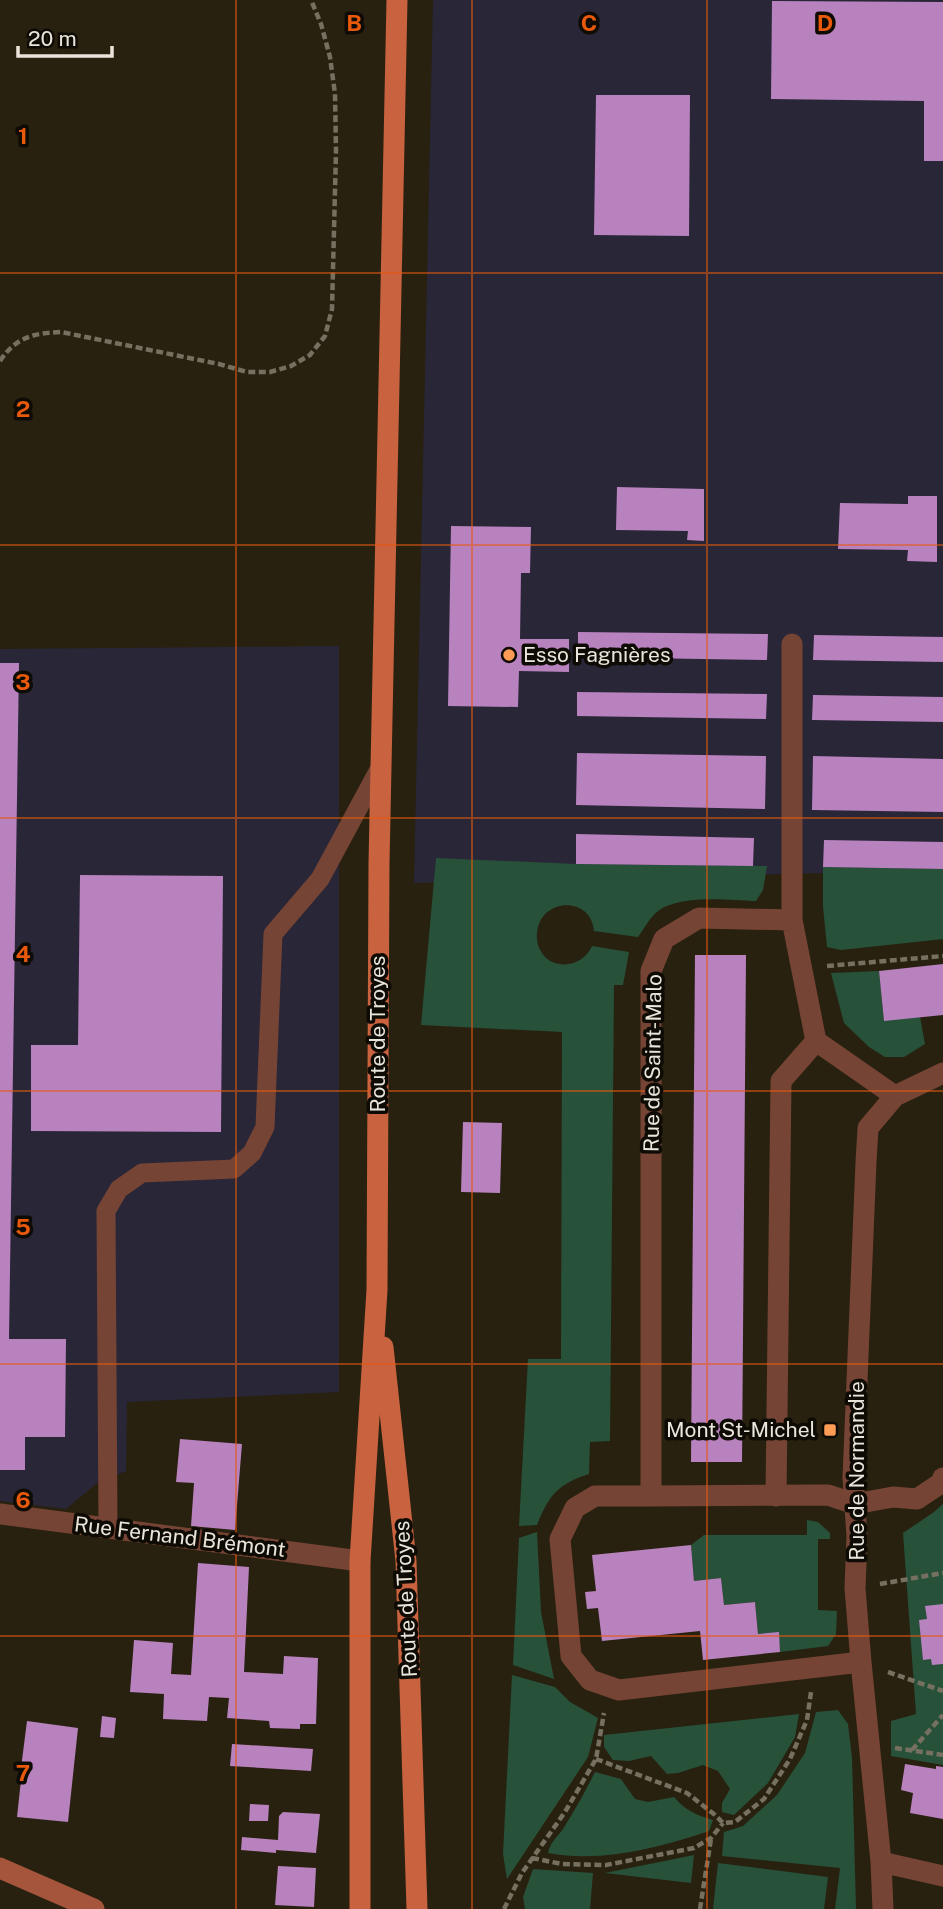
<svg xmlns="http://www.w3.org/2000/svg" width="943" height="1909" font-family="'Public Sans',sans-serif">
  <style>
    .industrial { fill: #292637 }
    .green { fill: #275139 }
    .building { fill: #b882be }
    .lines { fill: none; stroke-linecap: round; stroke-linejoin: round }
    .path { stroke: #767061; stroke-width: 4.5; stroke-dasharray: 7 3.5; stroke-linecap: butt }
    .lane { stroke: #764434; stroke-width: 19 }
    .street { stroke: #764434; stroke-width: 21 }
    .secondary { stroke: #a4553b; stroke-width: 21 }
    .primary { stroke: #c8623f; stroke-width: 21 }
    .grid { fill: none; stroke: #e8590c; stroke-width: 2; stroke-opacity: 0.55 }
    .poi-dot { fill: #fd9d55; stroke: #0e0b05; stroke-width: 2.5 }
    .labels { text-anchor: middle; stroke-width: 7; stroke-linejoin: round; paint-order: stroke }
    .poi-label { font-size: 21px; fill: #eae5da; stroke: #0e0b05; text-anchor: start }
    .street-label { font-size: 21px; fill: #eae5da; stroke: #0e0b05 }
    .grid-label { font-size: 23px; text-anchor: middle; font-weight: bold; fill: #e8590c; stroke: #0e0b05; stroke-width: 7; stroke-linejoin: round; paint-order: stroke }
  </style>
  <rect width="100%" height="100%" fill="#282110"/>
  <path class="industrial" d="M433,0H943V870L414,883Z
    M339,646V1392L127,1402L126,1471L97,1483L66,1509L0,1501V649Z"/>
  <path class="green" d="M436,858L576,864L767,866L763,890L756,901C730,900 680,894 658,911C650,917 644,929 638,937L594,931C591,893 534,898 537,939C537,945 541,953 546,958C562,971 585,963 592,946L629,952L623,985H614L610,1441L590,1442L589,1474C558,1484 549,1495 537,1525L519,1526L528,1359H561L562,1032L421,1025Z
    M823,867L943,869V939L841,950L827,947L823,907Z
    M879,971L884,1020L920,1017L925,1044L904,1057H885L869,1047L844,1023L831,973Z
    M943,1504V1765L891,1756V1721L916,1714L903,1533L934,1512Z
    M807,1520L818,1522L830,1533V1539H818V1610L837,1611L836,1634L828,1646L780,1652L778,1633L758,1634L755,1602L724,1605L721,1578L694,1581L691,1545L704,1535H807Z
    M537,1532L541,1612L554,1679L513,1665L519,1538Z
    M512,1675L555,1687L570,1702L598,1718L588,1757L507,1879L503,1854Z
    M838,1710L848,1724L852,1758L856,1909H835L840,1868L722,1856L724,1832L743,1826L777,1795L805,1753L816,1712Z
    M799,1714L795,1737L768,1783L734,1815L722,1812V1803L730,1789L718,1771L703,1765L678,1773L667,1774L651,1756L629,1761L613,1760L604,1747V1735Z
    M595,1772L621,1779L635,1799L648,1802L674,1797C685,1810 696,1815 713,1820L709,1831C658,1848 601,1863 548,1853C550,1843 557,1837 563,1829C575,1810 585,1792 595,1772Z
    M694,1855L691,1883L605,1873Z
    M718,1863L828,1877L824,1909H713Z
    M533,1869L593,1873L590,1909H525L523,1897Z"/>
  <path class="building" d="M772,1L943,2V161H924V101L771,99Z
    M596,95H690L689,236L594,235Z
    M617,487L704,489V541L687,540L688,531L616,530Z
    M908,496H937V562L907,561L908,550L838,549L840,503L908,504Z
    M451,526L531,527L530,573H521L520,639H569V672L519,671L518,707L448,706Z
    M578,632L768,634L767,660L578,657Z
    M814,635L943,637V662L813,660Z
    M0,663H19L9,1339H66L65,1437H25V1470H0Z
    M577,692L767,694L766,719L577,716Z
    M813,695L943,697V722L812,720Z
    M577,753L766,756L765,809L576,805Z
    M813,756L943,759V812L812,810Z
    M576,834L754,838L753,866L576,864Z
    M824,840L943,842V869L823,867Z
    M80,875L223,876L221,1132L31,1131V1045H78Z
    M695,955H746L742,1462H691Z
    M943,964V1015L884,1021L879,971Z
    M463,1122L502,1123L500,1193L461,1192Z
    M180,1439L242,1444L235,1530L191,1526L194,1483L176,1482Z
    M691,1545L694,1581L721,1578L724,1605L755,1602L758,1634L779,1632L780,1652L703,1660L700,1631L602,1641L598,1608L587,1609L585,1592L596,1591L592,1555Z
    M198,1563L249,1567L244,1672L283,1674L284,1656L318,1658L316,1724H300V1729L270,1728L269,1721L227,1718L229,1698L209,1697L207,1721L163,1719L164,1694L130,1692L134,1640L173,1643L171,1674L191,1675Z
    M943,1604V1664L932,1665L931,1659L923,1660L919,1620L927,1619L925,1606Z
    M102,1716L116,1718L114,1738L100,1737Z
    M27,1721L78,1728L68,1822L17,1817L21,1780L26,1781L28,1768H21Z
    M232,1744L313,1749L311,1771L230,1766Z
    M905,1764L936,1769V1766L943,1767V1819L910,1813L913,1793L901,1790Z
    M250,1804L269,1805L268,1821H249Z
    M283,1812L320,1814L316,1853L276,1850V1853L241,1850L242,1837L278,1840L279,1816Z
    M278,1866L316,1868L314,1907L275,1905Z"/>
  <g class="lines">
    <path class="path" d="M0,361C16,337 34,333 61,332L219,364L247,372H270L291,366L310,355L325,336L332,309L336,151L335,94L330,57L321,24L311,0
      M827,966L943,956
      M880,1584L943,1573
      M888,1672L943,1691
      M895,1748L943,1755
      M912,1750L943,1715
      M596,1759L687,1793L715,1815L723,1823L735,1822L764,1799L790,1759L807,1720L811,1692
      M532,1858L562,1864L606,1865L694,1848L711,1838L723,1823
      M504,1909L522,1873L565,1812L596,1759L604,1713
      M700,1909L711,1839"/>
    <path class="lane" d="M108,1528L106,1211L119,1189L142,1173L234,1169L252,1153L265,1127L273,934L320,879L381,766"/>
    <path class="street" d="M792,920V644
      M816,1041L895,1096
      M651,1496H595L575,1508L560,1539L571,1656L590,1680L619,1690L861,1662
      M776,1496L781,1081L816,1041L792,920L699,918L664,939L651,971V1496L828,1495L855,1504L893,1497L917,1499L941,1483L943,1478
      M0,1514L360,1561
      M881,1862L943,1876
      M883,1909L881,1862L861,1662L855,1588L857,1536L853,1478L866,1162L868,1128L895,1096L943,1073"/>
    <path class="secondary" d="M0,1868L94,1909"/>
    <path class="primary" d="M383,1347L406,1561L417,1909
      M360,1909V1561L377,1290L379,863L397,0"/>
  </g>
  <path class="grid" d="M236,0V1909M472,0V1909M707,0V1909M0,273H943M0,545H943M0,818H943M0,1091H943M0,1364H943M0,1636H943"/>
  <g class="poi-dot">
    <circle cx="509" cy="655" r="7"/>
    <rect x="823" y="1423" width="14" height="14" rx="3.5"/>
  </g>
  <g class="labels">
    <g class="poi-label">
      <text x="523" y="662">Esso Fagnières</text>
      <text x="816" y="1437" text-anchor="end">Mont St-Michel</text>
    </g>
    <g class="street-label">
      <text transform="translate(378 1034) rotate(-90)" y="7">Route de Troyes</text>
      <text transform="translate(653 1063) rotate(-89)" y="7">Rue de Saint-Malo</text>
      <text transform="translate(857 1471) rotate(-90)" y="7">Rue de Normandie</text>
      <text transform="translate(180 1537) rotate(7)" y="7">Rue Fernand Brémont</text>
      <text transform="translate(406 1599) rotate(-93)" y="7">Route de Troyes</text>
    </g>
  </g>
  <g class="grid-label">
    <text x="354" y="31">B</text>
    <text x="589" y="31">C</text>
    <text x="825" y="31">D</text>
    <text x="23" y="144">1</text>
    <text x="23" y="417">2</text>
    <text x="23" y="690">3</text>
    <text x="23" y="962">4</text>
    <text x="23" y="1235">5</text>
    <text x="23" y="1508">6</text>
    <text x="23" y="1781">7</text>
  </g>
  <path d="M18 46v10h94v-10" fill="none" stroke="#eae5da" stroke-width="3.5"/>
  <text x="28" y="46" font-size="21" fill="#eae5da" stroke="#0e0b05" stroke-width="5" paint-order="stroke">20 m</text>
</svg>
